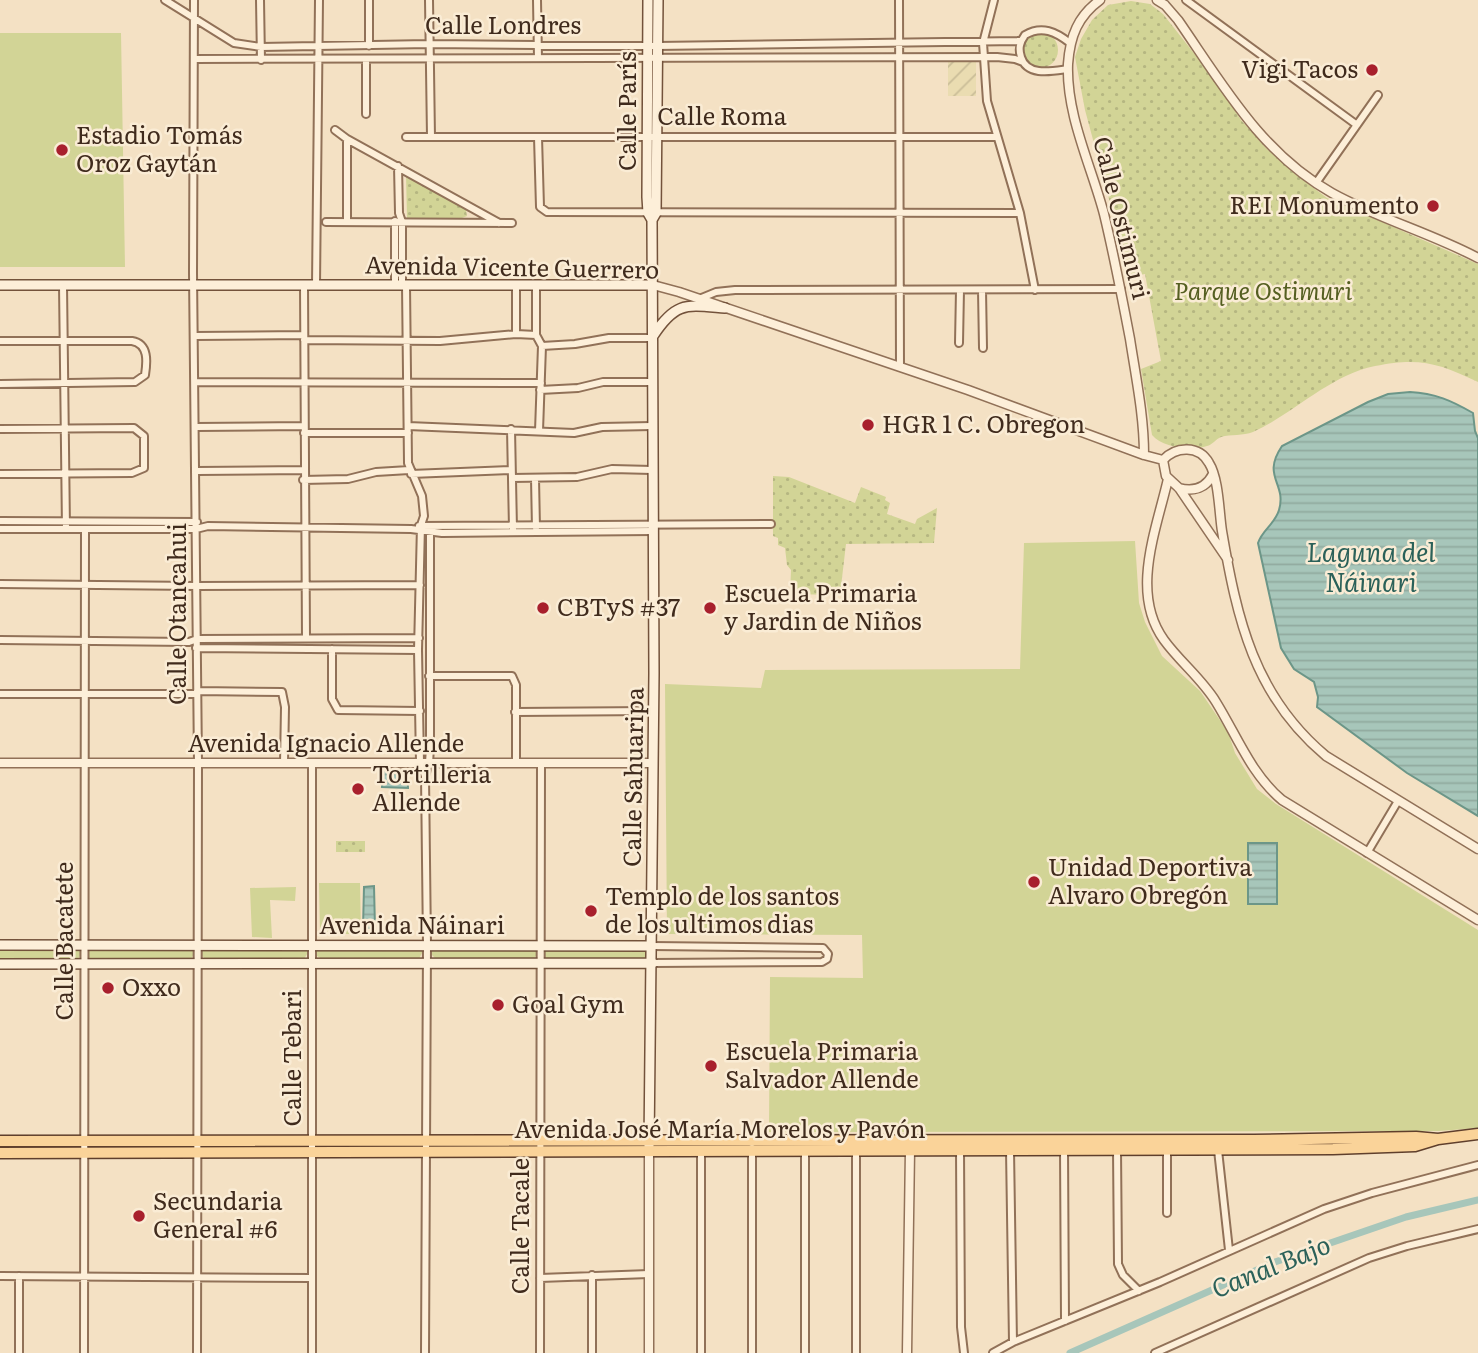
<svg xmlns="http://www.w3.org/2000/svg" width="1478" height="1353" font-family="Literata,serif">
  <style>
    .farmland { fill: url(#farmland-furrows) }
    .grass { fill: #d2d496 }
    .park { fill: url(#park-dots) }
    .water { fill: url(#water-rules); stroke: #6c9688; stroke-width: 2 }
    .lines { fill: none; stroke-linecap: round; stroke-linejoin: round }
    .canal { stroke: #a7c6ba; stroke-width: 7 }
    .minor-casing { stroke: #917158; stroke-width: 10 }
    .tertiary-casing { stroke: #917158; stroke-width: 11 }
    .secondary-casing { stroke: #73523b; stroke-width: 12 }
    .primary-casing { stroke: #5f3f2c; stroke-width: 13 }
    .minor { stroke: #fdefd9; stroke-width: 6 }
    .tertiary { stroke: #fdefd9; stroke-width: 8 }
    .secondary { stroke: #fdefd9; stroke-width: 9 }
    .primary { stroke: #fad399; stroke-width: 10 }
    .poi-dot { fill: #a8202d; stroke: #faecd5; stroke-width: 2.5 }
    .labels { text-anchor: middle; stroke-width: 5; stroke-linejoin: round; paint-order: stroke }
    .street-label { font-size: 24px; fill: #402b1d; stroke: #faecd5 }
    .poi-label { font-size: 24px; fill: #402b1d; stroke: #faecd5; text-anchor: start }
    .park-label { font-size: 24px; font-style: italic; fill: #555f21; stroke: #faecd5 }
    .water-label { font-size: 26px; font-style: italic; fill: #2b6159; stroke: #faecd5 }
  </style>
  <defs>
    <pattern id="farmland-furrows" width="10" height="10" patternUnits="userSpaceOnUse" patternTransform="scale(1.75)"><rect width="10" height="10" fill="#eadcb1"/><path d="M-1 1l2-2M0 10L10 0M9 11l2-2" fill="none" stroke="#cabd98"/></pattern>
    <pattern id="park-dots" width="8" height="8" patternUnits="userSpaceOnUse" patternTransform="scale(1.75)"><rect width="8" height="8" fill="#d2d496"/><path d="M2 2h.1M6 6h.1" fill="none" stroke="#b5b681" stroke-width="1.8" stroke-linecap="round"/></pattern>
    <pattern id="water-rules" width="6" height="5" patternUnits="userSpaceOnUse" patternTransform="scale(1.75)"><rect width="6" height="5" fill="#a7c6ba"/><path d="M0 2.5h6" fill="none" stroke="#91aa9f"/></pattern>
  </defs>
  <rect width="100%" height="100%" fill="#f4e1c4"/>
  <path class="farmland" d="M948,61H976V96H948Z"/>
  <path class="grass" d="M0,33H121L125,267H0Z
    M1135,541L1139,603L1145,622L1162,656L1200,691L1228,732L1235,753L1257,789L1276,804L1478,930V1128L1439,1131L769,1132L770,977L863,978L862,935L667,934L665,684L761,688L765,670L1020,669L1024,543Z
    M319,883H360L361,934H320Z
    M296,887L295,901L270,900L272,938L252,937L250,888Z
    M205,948L306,949L309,951L304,959L296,960H207L202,956V950Z
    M320,948L421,949L423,951L419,959L411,960L322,959L317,956V950Z
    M548,948L649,949L647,959L550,960L544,956L545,950Z
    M0,949H75L82,952L78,959L70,961H0Z
    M92,949H188L195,952L191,959L94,960L88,957L89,951Z
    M535,949L537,955L533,959L525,960L436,959L430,953L431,950Z"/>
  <path class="park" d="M1131,1L1150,4L1163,14L1212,76L1241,120L1266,148L1295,174L1327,198L1478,264V382C1439,363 1419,357 1375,366C1328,376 1295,413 1253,432C1243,436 1231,434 1221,437C1216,439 1212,445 1207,446C1192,451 1163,448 1152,435L1141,369L1161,361L1145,274L1130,277L1085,110L1075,57L1081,39L1092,20L1108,5Z
    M1022 50a18 18 0 1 1 36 0a18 18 0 1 1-36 0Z
    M406,175L466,210L467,216L462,218H407Z
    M773,476L789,477L855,503L861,487L886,497L885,500L890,503L887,514L915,524L917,519L937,508L934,543L846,544L840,595L790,594L791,570L787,565L785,548L778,545V538L773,536Z
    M336,841H365V852H336Z"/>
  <path class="water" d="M1410,392C1435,393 1452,401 1473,413L1475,431L1478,438V816L1407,773L1317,707L1318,697L1314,682L1294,669L1281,648L1258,543C1262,530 1275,524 1279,510C1287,483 1261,477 1282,446L1368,402L1388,394Z
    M383,770H407L408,788L382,787Z
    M1248,843H1277V904H1248Z
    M374,886L375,928H363L364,887Z"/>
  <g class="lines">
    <path class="canal" d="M1070,1353L1275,1262L1406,1217L1478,1200"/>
    <defs>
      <path id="minor" d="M165,0L234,43L261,47L428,44L657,46L1020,41
        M194,0L193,273L198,763L197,1353
        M260,0L261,60
        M369,0V46
        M429,0L431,137
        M537,0L538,58
        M899,0L900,367
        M994,0L983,43L987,101L1020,213L1035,290
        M1186,0L1357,125
        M194,59L997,57L1015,59L1023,62
        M1068,69C1053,71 1027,77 1021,57C1018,48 1020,42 1025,35C1042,25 1056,32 1070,43
        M366,114V59
        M335,130L347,139L499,223
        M406,137H996
        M538,137L540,207L547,212L1020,213
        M398,166L399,213L402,222V285
        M1316,183L1378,95
        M326,222L512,223
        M347,222V139
        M63,285L66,529
        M304,285L306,638
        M316,285L319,0
        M395,285V221
        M406,285L408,463L422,496L424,516L421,525L418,650L420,763L425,776L427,945L425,1353
        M536,286V335L542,346L539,431
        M982,290L983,348
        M699,299L716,292L735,290L1121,289
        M516,334V286
        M195,336L304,335
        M304,340L440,341L516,334L536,335
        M0,341H132C149,344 147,362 145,375L135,382L0,384
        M959,343L960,290
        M542,346L575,344L609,338H653
        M196,382L541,383
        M540,390L578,388L603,382H652
        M408,426L574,433L602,427L652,426
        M196,427L304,426
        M0,429L134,428L144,436V468L132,473L0,474
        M511,429L513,529
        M304,433H408
        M197,471L304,470
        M411,474L510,470
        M512,478L577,477L612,469L652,470
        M535,478L536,528
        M303,480L348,479L376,472L409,470
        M0,521L197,522
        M419,526L771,524
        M0,529H196L208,526L411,529L442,533L653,531
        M0,584L197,586L420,585
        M0,640L189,642L197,639L419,638
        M196,648L418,650
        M332,649V699L338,710L420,711
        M429,676H512L516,685V763
        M197,691L282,692L285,707L284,763
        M0,694H197
        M515,712L653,711
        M312,764V1353
        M425,776L429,763L430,748V530
        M1367,853L1398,801
        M652,946L823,948L828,954L827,959L822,962L653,963
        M752,1148V1353
        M960,1149L961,1327L964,1353
        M1064,1149L1065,1321
        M1117,1149L1118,1264L1123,1275L1139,1291
        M1010,1150L1013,1342
        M1218,1150L1229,1250
        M701,1151V1353
        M805,1151V1353
        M1167,1213V1148
        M0,1276L311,1278
        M19,1276V1353
        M540,1278L649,1274
        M84,1353L85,529
        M540,1353L541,763
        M592,1353V1275
        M856,1353V1148
        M993,1353L1013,1342L1160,1282L1324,1209L1372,1193L1478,1165
        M1155,1353L1369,1258L1407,1246L1478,1229"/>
      <path id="tertiary" d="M1100,0C1078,16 1070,36 1068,64C1066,115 1091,165 1104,214C1114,255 1122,297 1130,339C1136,378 1144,416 1144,455
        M1157,0L1165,5L1178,20C1223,85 1261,153 1332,193C1379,219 1431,233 1478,258
        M653,285L679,292L968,390L1144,455L1163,460
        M1168,479C1156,531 1130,593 1164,640C1180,662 1202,679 1216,702C1237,736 1251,774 1282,800L1478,920
        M1179,488C1194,492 1206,488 1213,474
        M1228,560L1179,488L1166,476L1163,460C1176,446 1199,445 1209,463C1219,479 1219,512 1222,531C1237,619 1254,696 1326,756L1478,849
        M0,763H652
        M649,1151V1353
        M907,1353L910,1150"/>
      <path id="secondary" d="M648,0L647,197L648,213L652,220
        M0,285H653
        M653,336C676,301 686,305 725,308
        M0,945L652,946
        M0,964L653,963
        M649,1146L654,673L652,220L656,213L658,0"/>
      <path id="primary" d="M0,1141L1254,1140L1416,1137L1438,1139
        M0,1153L1333,1149L1415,1146L1438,1139L1478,1134"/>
    </defs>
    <use href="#minor" class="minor-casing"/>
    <use href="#tertiary" class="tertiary-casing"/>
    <use href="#secondary" class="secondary-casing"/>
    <use href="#primary" class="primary-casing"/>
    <use href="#minor" class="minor"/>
    <use href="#tertiary" class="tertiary"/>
    <use href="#secondary" class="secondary"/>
    <use href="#primary" class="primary"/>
  </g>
  <g class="poi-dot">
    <circle cx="1372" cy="70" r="7"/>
    <circle cx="62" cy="150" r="7"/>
    <circle cx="1433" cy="206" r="7"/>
    <circle cx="868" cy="425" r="7"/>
    <circle cx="543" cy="608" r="7"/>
    <circle cx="710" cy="608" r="7"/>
    <circle cx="358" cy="789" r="7"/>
    <circle cx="1034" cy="882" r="7"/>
    <circle cx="591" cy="911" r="7"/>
    <circle cx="108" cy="988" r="7"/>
    <circle cx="498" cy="1005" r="7"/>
    <circle cx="711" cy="1066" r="7"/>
    <circle cx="139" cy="1216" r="7"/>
  </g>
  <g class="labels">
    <g class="street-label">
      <text x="503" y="34">Calle Londres</text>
      <text transform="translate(628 111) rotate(-90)" y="8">Calle París</text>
      <text x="722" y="125">Calle Roma</text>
      <text transform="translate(1121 218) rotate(76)" y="8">Calle Ostimuri</text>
      <text transform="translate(512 268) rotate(1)" y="8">Avenida Vicente Guerrero</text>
      <text transform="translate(178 614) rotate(-90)" y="8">Calle Otancahui</text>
      <text x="326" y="752">Avenida Ignacio Allende</text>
      <text transform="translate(634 777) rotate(-89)" y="8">Calle Sahuaripa</text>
      <text x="412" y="934">Avenida Náinari</text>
      <text transform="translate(65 941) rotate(-90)" y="8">Calle Bacatete</text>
      <text transform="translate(293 1058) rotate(-90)" y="8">Calle Tebari</text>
      <text x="720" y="1138">Avenida José María Morelos y Pavón</text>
      <text transform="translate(521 1226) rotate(-90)" y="8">Calle Tacale</text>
    </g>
    <g class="poi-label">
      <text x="1358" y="78" text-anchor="end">Vigi Tacos</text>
      <text x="76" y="144">Estadio Tomás<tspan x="76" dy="28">Oroz Gaytán</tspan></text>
      <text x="1419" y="214" text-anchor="end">REI Monumento</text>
      <text x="882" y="433">HGR 1 C. Obregon</text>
      <text x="724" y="602">Escuela Primaria<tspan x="724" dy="28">y Jardin de Niños</tspan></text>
      <text x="557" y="616">CBTyS #37</text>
      <text x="372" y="783">Tortilleria<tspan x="372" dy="28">Allende</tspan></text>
      <text x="1048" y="876">Unidad Deportiva<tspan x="1048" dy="28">Alvaro Obregón</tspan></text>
      <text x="605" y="905">Templo de los santos<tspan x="605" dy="28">de los ultimos dias</tspan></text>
      <text x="122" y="996">Oxxo</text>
      <text x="512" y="1013">Goal Gym</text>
      <text x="725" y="1060">Escuela Primaria<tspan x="725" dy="28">Salvador Allende</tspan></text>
      <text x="153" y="1210">Secundaria<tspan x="153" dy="28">General #6</tspan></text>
    </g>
    <g class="park-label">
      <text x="1263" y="300">Parque Ostimuri</text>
    </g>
    <g class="water-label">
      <text x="1371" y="562">Laguna del<tspan x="1371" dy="30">Náinari</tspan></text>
      <text transform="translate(1271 1267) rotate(-22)" y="9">Canal Bajo</text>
    </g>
  </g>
</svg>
